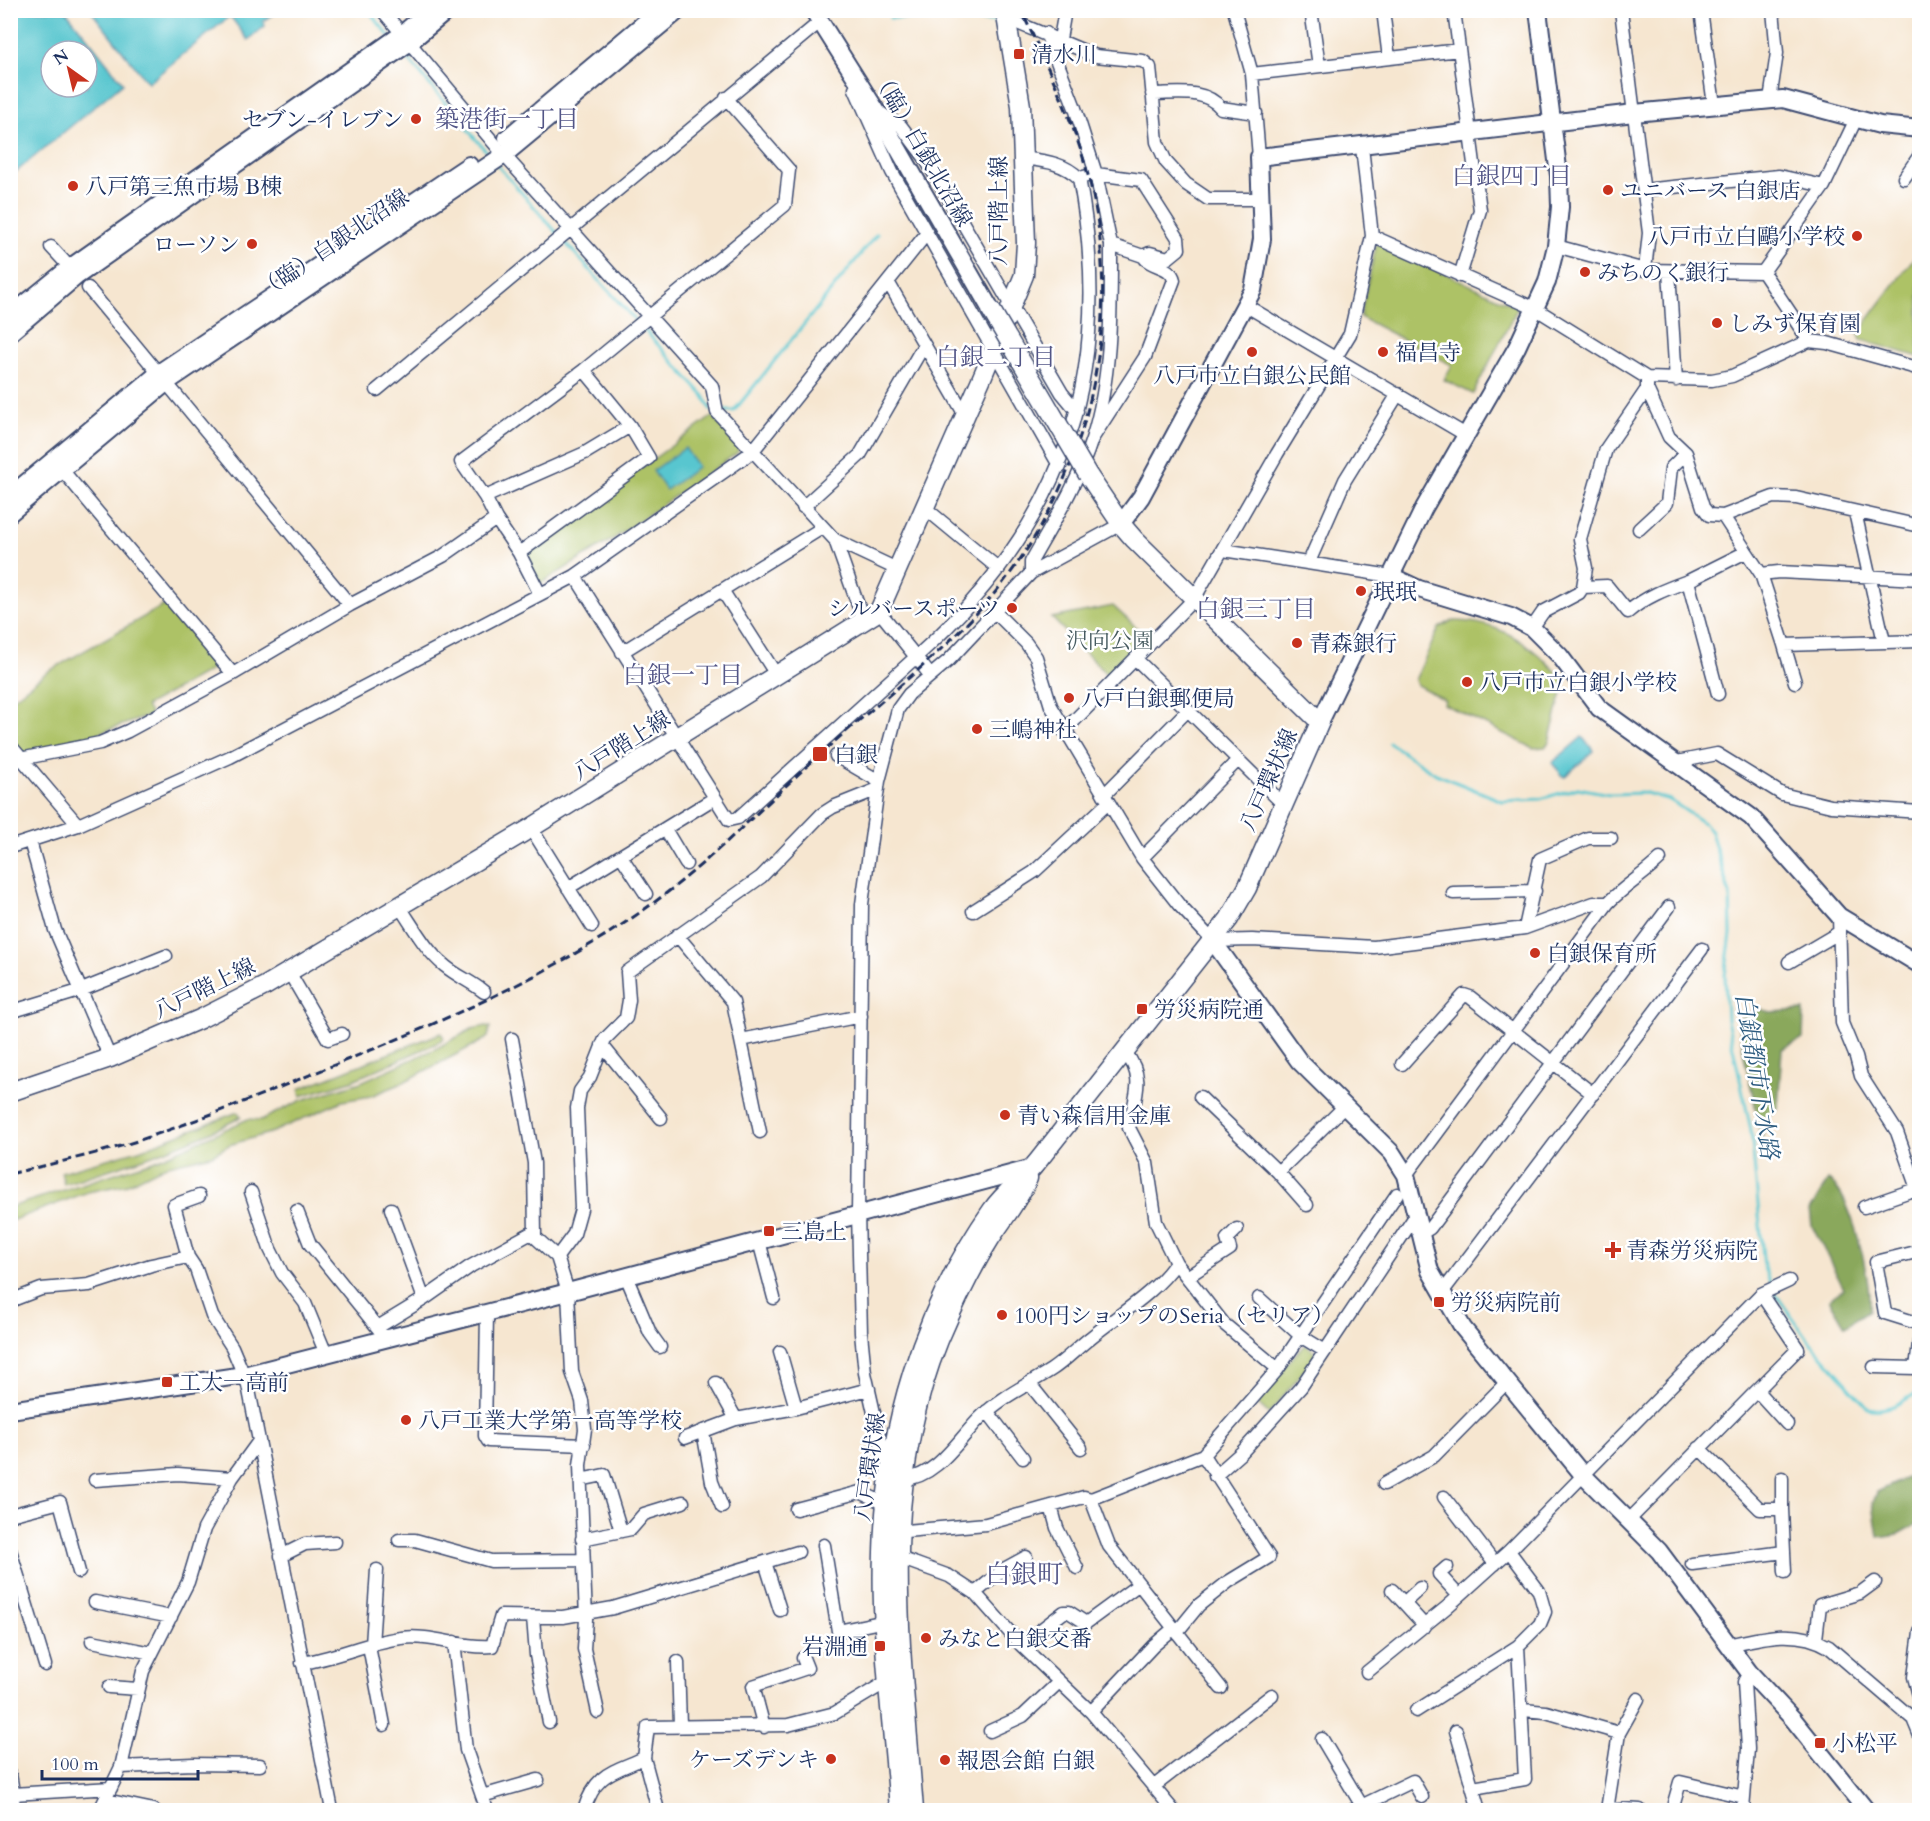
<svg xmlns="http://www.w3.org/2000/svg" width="1930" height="1821" font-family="Cardo,'Noto Serif JP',serif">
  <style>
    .green { fill: #adc266; stroke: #647862; stroke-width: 1.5 }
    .forest { fill: #8aa85b; stroke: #526c5c; stroke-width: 1.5 }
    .water { fill: #59c6cf; stroke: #3a7a96; stroke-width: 1.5; fill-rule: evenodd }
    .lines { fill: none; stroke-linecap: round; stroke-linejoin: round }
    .stream { stroke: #59c6cf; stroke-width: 3 }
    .street-casing { stroke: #3c4a6f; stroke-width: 15 }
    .secondary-casing { stroke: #3c4a6f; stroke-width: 20 }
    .primary-casing { stroke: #3c4a6f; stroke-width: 21 }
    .street { stroke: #fff; stroke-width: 12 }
    .secondary { stroke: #fff; stroke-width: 16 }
    .primary { stroke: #fff; stroke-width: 18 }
    .rail { stroke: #1b2f5e; stroke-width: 3; stroke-dasharray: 9 4.5; stroke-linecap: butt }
    .primary-bridge-casing { stroke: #3c4a6f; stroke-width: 21; stroke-linecap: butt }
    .primary-bridge { stroke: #fff; stroke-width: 18 }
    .poi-dot { fill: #c8321e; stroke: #fff; stroke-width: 2 }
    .labels { text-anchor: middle; stroke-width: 5; stroke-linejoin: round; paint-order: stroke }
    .poi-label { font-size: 22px; fill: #1b2f5e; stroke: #fff; text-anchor: start }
    .street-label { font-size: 22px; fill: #1b2f5e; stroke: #fff }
    .park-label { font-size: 22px; fill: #475b60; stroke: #fff }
    .neighbourhood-label { font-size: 24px; fill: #535687; stroke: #fff }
    .water-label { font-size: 24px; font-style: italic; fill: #2e5c80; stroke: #fff }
    .quarter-label { font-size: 26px; fill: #535687; stroke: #fff }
  </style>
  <rect width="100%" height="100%" fill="#fff"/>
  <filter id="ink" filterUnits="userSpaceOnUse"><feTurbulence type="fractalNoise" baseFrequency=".0167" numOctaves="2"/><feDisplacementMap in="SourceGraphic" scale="12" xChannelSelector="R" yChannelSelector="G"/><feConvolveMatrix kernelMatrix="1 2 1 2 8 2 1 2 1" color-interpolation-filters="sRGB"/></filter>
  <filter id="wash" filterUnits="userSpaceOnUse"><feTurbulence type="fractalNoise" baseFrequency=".008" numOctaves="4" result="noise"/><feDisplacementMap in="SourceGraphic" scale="24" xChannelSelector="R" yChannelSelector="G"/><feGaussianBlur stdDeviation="1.35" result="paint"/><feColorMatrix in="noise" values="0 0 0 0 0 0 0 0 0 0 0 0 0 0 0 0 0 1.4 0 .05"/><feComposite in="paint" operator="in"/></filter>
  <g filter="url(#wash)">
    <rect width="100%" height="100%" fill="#f6e6d0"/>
    <path class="green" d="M1379,243L1518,307L1473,394L1444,380L1452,365L1360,317L1376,246Z
      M1919,251V357L1861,340L1858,333Z
      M713,416L739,448L737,453L613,539L540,584L523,553Z
      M168,603L218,666L146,706L151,715L70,743L11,756V700L47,672Z
      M1113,606L1149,639L1111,679L1052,618Z
      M1451,621C1501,620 1533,646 1565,681L1549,742L1545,747L1533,748L1444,704L1445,700L1417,685L1415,680L1439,628Z
      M486,1026L490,1027L488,1037L482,1041L398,1085L371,1096L342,1101L273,1132L229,1145L212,1155L164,1166L128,1184L88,1192L11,1221V1207L159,1159L248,1119L261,1120L302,1100L361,1082L435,1049L472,1029Z
      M441,1033L444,1038L435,1044L351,1081L301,1096L299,1089Z
      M238,1112L241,1117C185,1147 124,1165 64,1184L61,1172L139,1150Z
      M1306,1345L1316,1352V1356L1269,1414L1255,1401C1265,1391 1298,1348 1306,1345Z"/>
    <path class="forest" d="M1760,1009L1771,1012L1804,1010L1803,1039L1782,1049L1778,1107L1766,1118L1761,1144C1758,1101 1741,1062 1739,1019Z
      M1828,1180C1852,1193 1872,1283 1869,1310L1845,1326L1829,1299L1844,1289L1812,1226L1810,1210Z
      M1919,1472V1523L1899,1534L1878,1537L1873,1503L1877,1492Z"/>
    <path class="water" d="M11,10L66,11L123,83L11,176ZM51,51H87V87H51Z
      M91,11H278L263,21L265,26L248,40L230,16L148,83Z
      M685,448L698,467L666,490L653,471Z
      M1582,737L1594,751L1564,777L1552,763Z"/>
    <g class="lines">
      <path class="stream" d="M368,10L389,36
        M890,18L999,21
        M404,54L491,157
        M497,165L558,234
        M562,239L636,321
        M641,326L704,396L711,410
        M723,411H734L877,234
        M1389,743L1436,774L1502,801L1540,799L1578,788L1609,794L1646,793L1670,800L1705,824L1711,832L1730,895L1731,934L1725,975L1727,1020L1751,1130L1764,1268L1772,1287
        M1775,1293L1806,1337L1868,1408C1889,1413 1902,1401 1920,1391"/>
    </g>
  </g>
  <g filter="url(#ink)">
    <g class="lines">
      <defs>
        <path id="street" d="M382,10L504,155L712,386L717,412L835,540L864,622
          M1234,10L1252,74L1259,157
          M1311,10L1319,66
          M1383,10L1389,58
          M1454,10L1480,210L1460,276
          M1621,10L1649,233L1645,270
          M1701,10L1714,105
          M1008,19L1096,56L1143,61L1150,67L1157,142L1166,162L1186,184L1208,199H1261
          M1046,33L1075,108L1096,174L1111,245
          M1060,39L1065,10
          M1252,74L1459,50
          M855,89L892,172L1060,467
          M1152,94C1177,94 1204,88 1221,108L1256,113
          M1770,100L1777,53L1773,10
          M879,112L901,126L925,158L1062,393L1077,411
          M1022,158C1043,161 1063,162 1079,178L1096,174L1141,180L1178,238L1179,249L1168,258L1150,253L1143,256C1151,268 1171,265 1174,280L1145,357L1092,439
          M1904,178L1920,155
          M1644,190L1779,176L1824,186
          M1372,236L1536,309L1647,378L1712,380L1732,376L1809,341L1827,343L1920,369
          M1556,246L1645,270L1763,272
          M51,247L64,261
          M1669,271L1676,380
          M888,282L965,415
          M88,288L350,605
          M1245,305L1466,435
          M1809,341L1763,272L1824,186L1856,119
          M1647,378V389L1669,437L1686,453L1703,507L1709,515L1723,516L1773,497L1796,498L1920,526
          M377,390L821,21
          M58,465L233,674
          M485,497L585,453L630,426
          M803,507L860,455L924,345
          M925,508L999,569
          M1855,512L1884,642
          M1723,516L1761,574L1784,645L1920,641
          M496,519L519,553L540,594
          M1639,529L1667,503L1671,468L1686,453
          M835,540L899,570
          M1223,550L1391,576
          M519,553L649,458L630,426L584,370
          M1309,562L1345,480L1398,394
          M1031,573V562C1053,523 1078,483 1092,439C1112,377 1111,309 1111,245L1143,256
          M1761,574L1779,572L1920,579
          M575,576L729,820L738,818L916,657L879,611
          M1583,587L1607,586L1628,612C1645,597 1666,589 1688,581
          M722,590L777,676
          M996,613L1026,643L1036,657L1051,706L1142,858L1179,905L1213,941L1252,940L1374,947L1525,928L1594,903H1608L1406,1175
          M1532,628L1543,612L1579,593L1583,587L1586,568L1580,539L1606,449L1647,389
          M1784,645L1795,682
          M622,652L822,528
          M1136,659L1284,805
          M930,675L916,657C1065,524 1116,373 1079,178
          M1718,694L1688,581L1746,552
          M1064,731L1194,599L1277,454L1350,334L1372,236L1362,147
          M10,745L78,825
          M836,756L879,781
          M10,761L100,743L128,731L233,674L350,605L443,556L496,519L485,497L461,462L584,370L785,205L789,170L726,98
          M1677,762L1717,754L1782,794L1831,806L1920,812
          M1104,795L1187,711
          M531,828L592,926
          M665,829L686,864
          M30,841L55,930L110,1058
          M10,847L78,825L230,757L575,576L752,452L927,233
          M621,856L646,894
          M1142,858L1238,760
          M568,888L713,799
          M1453,893L1535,891
          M1608,903C1624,886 1644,875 1660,859
          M399,906C413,926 426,951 445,966C457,976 472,982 484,992
          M973,911L1034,872L1108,803
          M1839,916L1842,1023L1856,1057L1861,1076L1897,1132L1920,1197
          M1525,928L1540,859L1588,838H1611
          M677,935L733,1002L760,1132
          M1789,962L1840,932
          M289,972L328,1039L342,1034
          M10,1012L79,991L166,956
          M512,1039L534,1163L535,1237L557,1257L568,1292L572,1372L582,1401L585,1429L580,1465L586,1619L584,1649L598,1712
          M741,1040L861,1016
          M602,1045L661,1118
          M1402,1064L1464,995L1470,997L1593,1094
          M1200,1097L1278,1172L1346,1105
          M1278,1172L1307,1205
          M251,1192L270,1249L282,1273L305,1303L326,1354
          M1864,1207L1916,1189
          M391,1209L424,1299
          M297,1211L310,1244L381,1332
          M1420,1234L1430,1228L1669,907
          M759,1241L774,1298
          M1920,1251L1876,1262L1885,1313L1920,1324
          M188,1257L174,1205L199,1196
          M557,1257L574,1234L581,1209L577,1108L580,1091L590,1077L605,1039L626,1018L629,1000L627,972L761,877L822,814L833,807L878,789
          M1176,1263L1224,1324L1278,1369
          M626,1276L650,1333L660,1347
          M1187,1277L1230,1249L1227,1239L1237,1229
          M1441,1294L1702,949
          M1259,1298L1302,1337L1325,1351
          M10,1301L41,1289L89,1285L151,1265L188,1257L196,1269L212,1316L232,1347L248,1385L332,1810
          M487,1313L485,1436L488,1441L584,1445
          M378,1327L424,1299L471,1266L535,1231
          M1920,1335L1916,1368H1920
          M780,1352L796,1408
          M1874,1367L1916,1368
          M716,1383L736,1419
          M1029,1383L1081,1448
          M1757,1391L1787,1424
          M987,1411L1023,1458
          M703,1431L712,1482L722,1507
          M685,1438L736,1419L796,1408L869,1389
          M890,1465L882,1448L865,1373L861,1333L858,1213L862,904L879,781L898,709L909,694L949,660L1031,573L1121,524
          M1215,1476L1242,1452L1301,1387L1416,1215
          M904,1479C937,1477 958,1440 980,1418C1001,1397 1026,1386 1051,1370C1065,1361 1077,1348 1090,1338C1119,1314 1154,1294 1176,1263L1156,1222L1147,1163L1129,1128C1134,1098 1147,1079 1125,1052
          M95,1480L178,1474L232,1478
          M580,1480L604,1475L621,1531
          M1384,1484L1434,1456L1507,1382
          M1444,1497L1495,1564
          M1091,1499L1109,1546L1221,1688
          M1051,1506L1057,1528L1077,1568
          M796,1509L860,1492L886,1504
          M1782,1509V1478
          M10,1515L60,1502L79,1572
          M1629,1520L1798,1349L1761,1294
          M894,1532L986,1524L1084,1497L1091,1499L1203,1455L1278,1369L1397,1194
          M582,1539L631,1529L644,1514L683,1502
          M399,1540H415L491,1561L583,1560
          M824,1545L838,1631L885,1621
          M10,1550L45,1665
          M1784,1552L1785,1572
          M281,1556L305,1544L335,1542
          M897,1557L949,1576L975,1593L1021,1645L1091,1712L1173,1810
          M765,1562L780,1610
          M1692,1564L1784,1552L1782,1509H1760L1699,1448
          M1447,1567L1439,1574L1459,1596
          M1392,1590L1425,1626
          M975,1593L1004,1569L1026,1557
          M95,1602L171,1617
          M1404,1603L1420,1588
          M533,1617L536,1655L549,1722
          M1177,1632L1199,1605L1228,1582L1269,1557L1203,1455
          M1920,1632L1914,1677L1920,1699
          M1816,1639L1820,1605L1860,1593L1875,1582
          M92,1641L152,1653
          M454,1642L466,1750L487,1810
          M372,1645L377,1570
          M1021,1645L1064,1612H1069L1086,1623L1138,1585
          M1728,1645C1763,1637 1797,1628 1829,1647L1913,1719
          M369,1646L384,1725
          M678,1662L680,1725
          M302,1663C336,1658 367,1642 401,1638C432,1634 462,1649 492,1646L501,1616L563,1617L613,1608L798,1552
          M1367,1672L1447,1607L1509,1551L1761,1294L1789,1281
          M109,1687L138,1689
          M1920,1709L1913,1719L1920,1736
          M1523,1710L1546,1712L1619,1733
          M1416,1711L1518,1646L1540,1624L1545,1612L1539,1591L1509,1551
          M1091,1712L1153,1646L1173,1629
          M764,1727L753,1686L807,1668L803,1658
          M990,1731L1023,1716L1059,1682
          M1456,1731L1479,1810
          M1322,1739L1362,1806
          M644,1758L658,1810
          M121,1767L193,1764L260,1765
          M10,1774L14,1798
          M1153,1787L1272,1695
          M1473,1788L1525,1779L1518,1646
          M13,1794L111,1788
          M482,1796L538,1780
          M106,1800L154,1810
          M1607,1808L1640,1810
          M100,1810L121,1767L143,1671L188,1582L204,1529L232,1478L259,1441
          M584,1810C596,1773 611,1773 644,1758L648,1727L788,1725L835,1713L883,1684L894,1682
          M1353,1810L1413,1781L1422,1797
          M1607,1810L1619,1733L1638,1699
          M1672,1810L1680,1782L1744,1797
          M1743,1810L1748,1749L1744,1682L1749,1672"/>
        <path id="secondary" d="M813,10L876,110L991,310
          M507,138L660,10
          M10,316L68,269L402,34L430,10
          M10,333L77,276L410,42L448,10
          M10,496L160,372L469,165
          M10,513L167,382L504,155L679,10
          M1121,524L1141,497L1253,290L1262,239L1259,157L1634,113L1783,99L1880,125L1920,129
          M1391,576L1419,589L1511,617L1532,628L1560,656L1599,708L1751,817L1839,916L1920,965
          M1320,722L1424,508L1517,347L1547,282L1556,246L1560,207L1559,176L1538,10
          M1213,941L1299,1061L1392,1153L1406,1175L1430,1271L1463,1328L1583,1475L1659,1551L1749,1672L1793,1719L1866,1810
          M10,1410L244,1375L568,1292L1033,1168"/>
        <path id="primary" d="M10,1092L110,1058L200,1019L265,986L531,828L879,611L983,375L1024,275L1026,243L1021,106L1005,10
          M899,1810C893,1725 880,1637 883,1552C886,1430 922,1310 992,1210C1005,1191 1024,1179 1038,1161L1229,919L1247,888L1320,722L1134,539L1121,524L1088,475
          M914,1810C902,1652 877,1492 939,1340C954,1305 970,1271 990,1239C1003,1219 1019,1200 1028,1178"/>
      </defs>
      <use href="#street" class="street-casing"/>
      <use href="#secondary" class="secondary-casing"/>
      <use href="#primary" class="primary-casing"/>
      <use href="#street" class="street"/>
      <use href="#secondary" class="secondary"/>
      <use href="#primary" class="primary"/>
      <path class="rail" d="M10,1174C54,1163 98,1154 140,1140C211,1116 280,1087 349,1059C455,1016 559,971 652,904C712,860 764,805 819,755C881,700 950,649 1002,584C1097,464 1128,296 1081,151C1065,102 1043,57 1021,10"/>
      <defs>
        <path id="primary-bridge" d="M991,310L1088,475"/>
      </defs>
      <use href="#primary-bridge" class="primary-bridge-casing"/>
      <use href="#primary-bridge" class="primary-bridge"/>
    </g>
  </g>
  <g class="poi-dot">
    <rect x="1013" y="48" width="12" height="12" rx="3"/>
    <circle cx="416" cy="119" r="6"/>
    <circle cx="73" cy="186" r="6"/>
    <circle cx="1608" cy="190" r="6"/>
    <circle cx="1857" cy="236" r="6"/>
    <circle cx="252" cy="244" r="6"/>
    <circle cx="1585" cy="272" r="6"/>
    <circle cx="1717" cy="323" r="6"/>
    <circle cx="1252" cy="352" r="6"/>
    <circle cx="1383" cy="352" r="6"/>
    <circle cx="1361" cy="591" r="6"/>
    <circle cx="1012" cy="608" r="6"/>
    <circle cx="1297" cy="643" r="6"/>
    <circle cx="1467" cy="682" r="6"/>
    <circle cx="1069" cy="698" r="6"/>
    <circle cx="977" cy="729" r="6"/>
    <rect x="812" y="746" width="16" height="16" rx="3"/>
    <circle cx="1535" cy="953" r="6"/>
    <rect x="1136" y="1003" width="12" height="12" rx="3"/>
    <circle cx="1005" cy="1115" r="6"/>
    <rect x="763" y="1225" width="12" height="12" rx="3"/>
    <path d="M1610 1241h6v6h6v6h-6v6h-6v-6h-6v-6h6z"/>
    <rect x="1433" y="1296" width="12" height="12" rx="3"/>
    <circle cx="1002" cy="1315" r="6"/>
    <rect x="161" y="1376" width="12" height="12" rx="3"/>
    <circle cx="406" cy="1420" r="6"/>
    <circle cx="926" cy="1638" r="6"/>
    <rect x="874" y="1640" width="12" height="12" rx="3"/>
    <rect x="1814" y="1737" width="12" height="12" rx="3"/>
    <circle cx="831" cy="1759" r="6"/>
    <circle cx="945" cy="1760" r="6"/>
  </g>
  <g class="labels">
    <g class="poi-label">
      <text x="1031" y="62">清水川</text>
      <text x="404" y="127" text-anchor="end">セブン-イレブン</text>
      <text x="85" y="194">八戸第三魚市場 B棟</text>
      <text x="1620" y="198">ユニバース 白銀店</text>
      <text x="1845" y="244" text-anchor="end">八戸市立白鷗小学校</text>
      <text x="240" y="252" text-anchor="end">ローソン</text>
      <text x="1597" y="280">みちのく銀行</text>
      <text x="1729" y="331">しみず保育園</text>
      <text x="1395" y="360">福昌寺</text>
      <text x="1252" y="383" text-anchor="middle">八戸市立白銀公民館</text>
      <text x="1373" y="599">珉珉</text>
      <text x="1000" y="616" text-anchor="end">シルバースポーツ</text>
      <text x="1309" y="651">青森銀行</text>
      <text x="1479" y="690">八戸市立白銀小学校</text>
      <text x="1081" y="706">八戸白銀郵便局</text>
      <text x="989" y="737">三嶋神社</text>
      <text x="834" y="762">白銀</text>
      <text x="1547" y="961">白銀保育所</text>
      <text x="1154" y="1017">労災病院通</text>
      <text x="1017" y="1123">青い森信用金庫</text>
      <text x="781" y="1239">三島上</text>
      <text x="1626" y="1258">青森労災病院</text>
      <text x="1451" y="1310">労災病院前</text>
      <text x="1014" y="1323">100円ショップのSeria（セリア）</text>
      <text x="179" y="1390">工大一高前</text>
      <text x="418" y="1428">八戸工業大学第一高等学校</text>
      <text x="938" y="1646">みなと白銀交番</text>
      <text x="868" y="1654" text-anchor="end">岩淵通</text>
      <text x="1832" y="1751">小松平</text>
      <text x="819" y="1767" text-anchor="end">ケーズデンキ</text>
      <text x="957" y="1768">報恩会館 白銀</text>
    </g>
    <g class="street-label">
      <text transform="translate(923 148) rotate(60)" y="8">（臨）白銀北沼線</text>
      <text transform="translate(998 211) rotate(-90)" y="8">八戸階上線</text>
      <text transform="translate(333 243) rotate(-34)" y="8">（臨）白銀北沼線</text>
      <text transform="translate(621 745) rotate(-32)" y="8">八戸階上線</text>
      <text transform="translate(1268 780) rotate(-66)" y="8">八戸環状線</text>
      <text transform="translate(204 988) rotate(-26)" y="8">八戸階上線</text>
      <text transform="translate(869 1467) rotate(-82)" y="8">八戸環状線</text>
    </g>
    <g class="park-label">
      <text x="1110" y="648">沢向公園</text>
    </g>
    <g class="neighbourhood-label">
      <text x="507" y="127">築港街一丁目</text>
      <text x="1512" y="184">白銀四丁目</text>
      <text x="996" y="365">白銀二丁目</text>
      <text x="1256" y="617">白銀三丁目</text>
      <text x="683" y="683">白銀一丁目</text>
    </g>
    <g class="water-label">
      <text transform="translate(1757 1076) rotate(81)" y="8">白銀都市下水路</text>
    </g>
    <g class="quarter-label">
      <text x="1024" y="1583">白銀町</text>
    </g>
  </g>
  <rect width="1930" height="1821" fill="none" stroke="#fff" stroke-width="36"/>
  <g transform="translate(69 69) rotate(326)"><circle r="28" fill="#ffffff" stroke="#a4acbf" stroke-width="1.5"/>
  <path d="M0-4.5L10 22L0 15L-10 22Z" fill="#c8321e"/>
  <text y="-9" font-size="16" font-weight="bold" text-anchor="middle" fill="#1b2f5e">N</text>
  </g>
  <path d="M42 1770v9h156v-9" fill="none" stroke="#1b2f5e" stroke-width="3"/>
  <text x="51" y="1770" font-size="18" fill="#1b2f5e" stroke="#ffffff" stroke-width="4.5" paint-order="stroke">100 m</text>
</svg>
